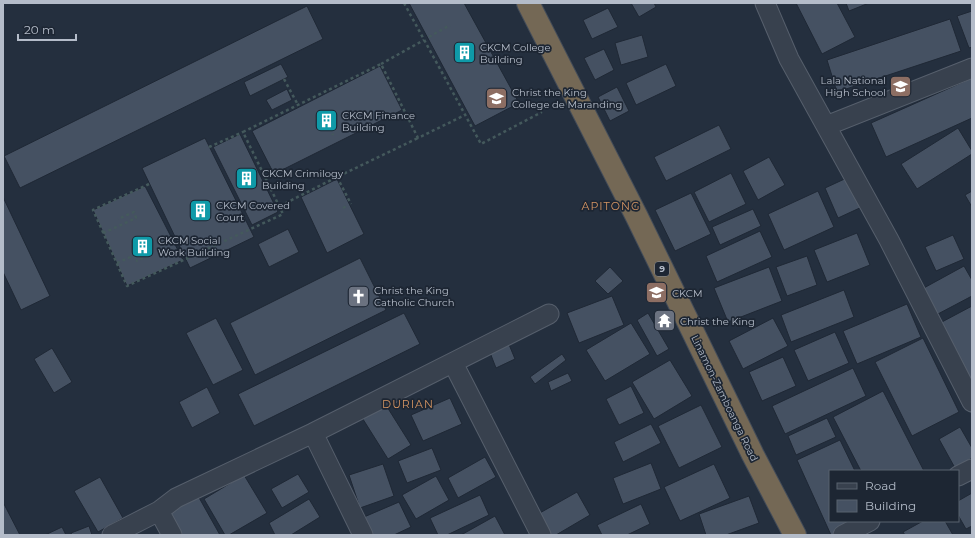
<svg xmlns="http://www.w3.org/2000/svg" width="975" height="538" font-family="Montserrat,sans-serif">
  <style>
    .building { fill: #455162; stroke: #1f2835 }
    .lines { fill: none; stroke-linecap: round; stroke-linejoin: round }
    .minor-casing { stroke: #565f6c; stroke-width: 21 }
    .highway-casing { stroke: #434c59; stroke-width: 24 }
    .path { stroke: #44595c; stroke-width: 2.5; stroke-dasharray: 3 3; stroke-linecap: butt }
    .minor { stroke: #38414e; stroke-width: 19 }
    .highway { stroke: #746855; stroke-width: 22 }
    .labels { text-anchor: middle; stroke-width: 3.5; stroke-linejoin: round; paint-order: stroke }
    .shield { fill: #1d2633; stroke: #878f9c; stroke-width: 1 }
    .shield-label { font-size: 9px; font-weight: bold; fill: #b4bcc9 }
    .poi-label { font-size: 10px; fill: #b4bcc9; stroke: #1d2633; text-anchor: start }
    .street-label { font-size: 10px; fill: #b4bcc9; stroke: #1d2633 }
    .neighbourhood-label { font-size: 11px; letter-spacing: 1px; fill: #d59563; stroke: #1d2633 }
  </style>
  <rect width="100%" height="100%" fill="#242f3e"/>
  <path class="building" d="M409,3H464L519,103L475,126Z
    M631,3H654L656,7L639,17Z
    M796,3H837L855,37L822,54Z
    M846,3H869L849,11Z
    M307,6L323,39L20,188L4,156Z
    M608,8L618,27L592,39L583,20Z
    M972,11V47L969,48L957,16Z
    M950,19L961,51L837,92L827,60Z
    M642,35L648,57L621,65L615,43Z
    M604,49L614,70L595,80L584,58Z
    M281,64L288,77L250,96L244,82Z
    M666,64L676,86L636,105L626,83Z
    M380,66L402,110L274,174L252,131Z
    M972,78V118L886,157L871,123Z
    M617,87L629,111L610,121L598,97Z
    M287,89L292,100L272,110L266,100Z
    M719,125L731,149L666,181L654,157Z
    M958,128L972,151V154L917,189L901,164Z
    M240,134L278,212L252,225L213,147Z
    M205,138L254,237L190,268L142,168Z
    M769,157L785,185L758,200L743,171Z
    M731,173L746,204L709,222L694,192Z
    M851,176L864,206L838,218L825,188Z
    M337,179L364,234L327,253L301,197Z
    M145,186L183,260L127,286L93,210Z
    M818,191L834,227L784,250L768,214Z
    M972,191V207L965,195Z
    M691,193L711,234L675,251L655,210Z
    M3,197L50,296L21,310L3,272Z
    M753,209L761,226L720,245L712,227Z
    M288,229L299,252L269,267L258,244Z
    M760,231L772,257L717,282L706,256Z
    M857,233L870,265L827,282L814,250Z
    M953,235L964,259L936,271L925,247Z
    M807,256L817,285L787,296L776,267Z
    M360,258L386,310L255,375L230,323Z
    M964,266L972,280V296L936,315L922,289Z
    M610,267L623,281L608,294L595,281Z
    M769,267L782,301L728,322L714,288Z
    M844,290L854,317L791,342L781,315Z
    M612,296L624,325L579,343L567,313Z
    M907,304L921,337L857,364L843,331Z
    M972,306V384L940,323Z
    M404,313L420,344L254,426L238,394Z
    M648,313L669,349L657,356L637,320Z
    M216,318L243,370L213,385L186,333Z
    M773,318L788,346L743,369L729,341Z
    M631,323L650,354L605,381L586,350Z
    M835,332L849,363L808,381L794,350Z
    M923,338L959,412L912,436L875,362Z
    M508,342L515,359L496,368L489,350Z
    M52,348L72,382L54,393L34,359Z
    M562,354L566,360L535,384L530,377Z
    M783,357L796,386L762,401L749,372Z
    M670,360L692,396L654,419L632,382Z
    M853,368L866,396L785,434L772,406Z
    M568,373L572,381L551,391L548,382Z
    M631,386L644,413L619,425L606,399Z
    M207,387L220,413L192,428L179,402Z
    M883,391L924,471H861L833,417Z
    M450,398L462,424L423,441L411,415Z
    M384,402L411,445L388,459L361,416Z
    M701,405L722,447L679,468L658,426Z
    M827,418L836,437L796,455L788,436Z
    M651,424L661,443L623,462L614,442Z
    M960,427L972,448V458L955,468L939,439Z
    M840,440L855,471H830V521H863L833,535H831L797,460Z
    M432,448L441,470L407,483L398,461Z
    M485,457L496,477L458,498L448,478Z
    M651,463L661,489L623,504L613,478Z
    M383,464L394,496L360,508L349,475Z
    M714,464L730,498L680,521L664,487Z
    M298,474L309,492L282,508L271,489Z
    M244,475L267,513L229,535H225L204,499Z
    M436,476L449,500L416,519L402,495Z
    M100,477L123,518L98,532L74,491Z
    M577,492L590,515L556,535H550L538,514Z
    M972,493V526L966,529L958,515V501Z
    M197,494L220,535H182L168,511Z
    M480,495L489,515L447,535H438L430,518Z
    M749,496L759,523L726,535H706L699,514Z
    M309,499L320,517L291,535H275L269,523Z
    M399,502L411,527L394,535H372L364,517Z
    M4,504L20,535H3V505Z
    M641,504L650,524L627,535H602L597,525Z
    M495,516L505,535H461Z
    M923,521H945L953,535H905L903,532Z
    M89,526L92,535H72L71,533Z
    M62,527L66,535H45Z"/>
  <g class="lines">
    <defs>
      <path id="minor" d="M765,3L789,59L889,240L972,402
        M826,126L972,68
        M453,363L541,535
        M313,433L363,535
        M958,476L972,469
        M112,535L159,511
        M172,535L159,511L176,498L313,433L549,314
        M843,535L870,521"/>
      <path id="highway" d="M528,3L637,217L753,455L795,535"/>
    </defs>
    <use href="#minor" class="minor-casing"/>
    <use href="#highway" class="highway-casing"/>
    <path class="path" d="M404,3L481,144L542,112
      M429,37L450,25
      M381,64L424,40
      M284,79L298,105
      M322,130L316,118L323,115L333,135
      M209,147L243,132
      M337,177L351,204
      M149,184L93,210L127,286L283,214L243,132L381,64L418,138L465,115
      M280,206L337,177L418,138
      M343,208L348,205
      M103,233L136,218L134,212L118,219
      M117,263L148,249L150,255L136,261"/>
    <use href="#minor" class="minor"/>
    <use href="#highway" class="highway"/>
  </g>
  <defs>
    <symbol id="building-square" viewBox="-11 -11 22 22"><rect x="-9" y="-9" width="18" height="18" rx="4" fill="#0f9aa8" stroke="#1d2633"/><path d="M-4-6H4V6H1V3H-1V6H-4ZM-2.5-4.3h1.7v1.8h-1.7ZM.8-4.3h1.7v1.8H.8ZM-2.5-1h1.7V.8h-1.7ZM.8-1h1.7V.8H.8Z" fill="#fff"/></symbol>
    <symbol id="school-square" viewBox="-11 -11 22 22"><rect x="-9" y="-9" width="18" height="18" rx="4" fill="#8d6e63" stroke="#1d2633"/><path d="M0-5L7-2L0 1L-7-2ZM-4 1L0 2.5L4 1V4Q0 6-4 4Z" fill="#fff"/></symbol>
    <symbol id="university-square" viewBox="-11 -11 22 22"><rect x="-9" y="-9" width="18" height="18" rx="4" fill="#8d6e63" stroke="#1d2633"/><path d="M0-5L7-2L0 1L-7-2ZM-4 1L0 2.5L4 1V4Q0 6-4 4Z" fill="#fff"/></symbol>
    <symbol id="church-square" viewBox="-11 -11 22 22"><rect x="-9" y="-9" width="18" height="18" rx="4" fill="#6b7280" stroke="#1d2633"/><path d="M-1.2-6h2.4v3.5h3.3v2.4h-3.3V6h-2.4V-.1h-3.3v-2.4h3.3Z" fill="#fff"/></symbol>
    <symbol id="temple-square" viewBox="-11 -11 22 22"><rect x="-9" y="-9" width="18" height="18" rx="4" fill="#6b7280" stroke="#1d2633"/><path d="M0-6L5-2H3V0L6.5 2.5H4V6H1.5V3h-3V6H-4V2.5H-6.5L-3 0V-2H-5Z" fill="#fff"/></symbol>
  </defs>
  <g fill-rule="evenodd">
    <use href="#building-square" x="452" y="40" width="25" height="25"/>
    <use href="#school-square" x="888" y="74" width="25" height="25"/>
    <use href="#university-square" x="484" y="86" width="25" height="25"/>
    <use href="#building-square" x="314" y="108" width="25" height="25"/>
    <use href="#building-square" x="234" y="166" width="25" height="25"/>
    <use href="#building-square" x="188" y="198" width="25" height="25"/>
    <use href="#building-square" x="130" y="234" width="25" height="25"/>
    <use href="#school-square" x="644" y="280" width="25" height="25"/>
    <use href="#church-square" x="346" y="284" width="25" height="25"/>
    <use href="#temple-square" x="652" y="308" width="25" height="25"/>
  </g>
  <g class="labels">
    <rect class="shield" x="655" y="262" width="14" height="14" rx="3"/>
    <g class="shield-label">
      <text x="662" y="272">9</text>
    </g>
    <g class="poi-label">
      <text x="480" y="51">CKCM College<tspan x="480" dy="12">Building</tspan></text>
      <text x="886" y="84" text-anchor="end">Lala National<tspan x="886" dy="12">High School</tspan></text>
      <text x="512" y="96">Christ the King<tspan x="512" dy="12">College de Maranding</tspan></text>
      <text x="342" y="119">CKCM Finance<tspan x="342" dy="12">Building</tspan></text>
      <text x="262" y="177">CKCM Crimilogy<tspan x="262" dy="12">Building</tspan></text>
      <text x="216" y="209">CKCM Covered<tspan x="216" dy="12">Court</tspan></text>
      <text x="158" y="244">CKCM Social<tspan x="158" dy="12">Work Building</tspan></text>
      <text x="374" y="294">Christ the King<tspan x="374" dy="12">Catholic Church</tspan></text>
      <text x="672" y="297">CKCM</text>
      <text x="680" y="325">Christ the King</text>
    </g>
    <g class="street-label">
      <text transform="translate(725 398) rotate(64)" y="4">Linamon-Zamboanga Road</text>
    </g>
    <g class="neighbourhood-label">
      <text x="611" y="210">APITONG</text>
      <text x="408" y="408">DURIAN</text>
    </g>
  </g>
  <rect width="975" height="538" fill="none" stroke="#b4bcc9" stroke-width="8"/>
  <rect x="829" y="470" width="130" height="52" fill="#1d2633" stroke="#59626f"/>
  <rect x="837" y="483" width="20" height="6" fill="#38414e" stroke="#59626f"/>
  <text x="865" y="490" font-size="12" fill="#b4bcc9">Road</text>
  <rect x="837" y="500" width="20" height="12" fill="#455162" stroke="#59626f"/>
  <text x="865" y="510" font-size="12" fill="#b4bcc9">Building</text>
  <path d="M18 34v6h58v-6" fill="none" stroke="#b4bcc9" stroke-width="2"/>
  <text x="24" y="34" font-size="12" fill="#b4bcc9" stroke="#1d2633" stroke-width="3" paint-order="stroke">20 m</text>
</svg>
